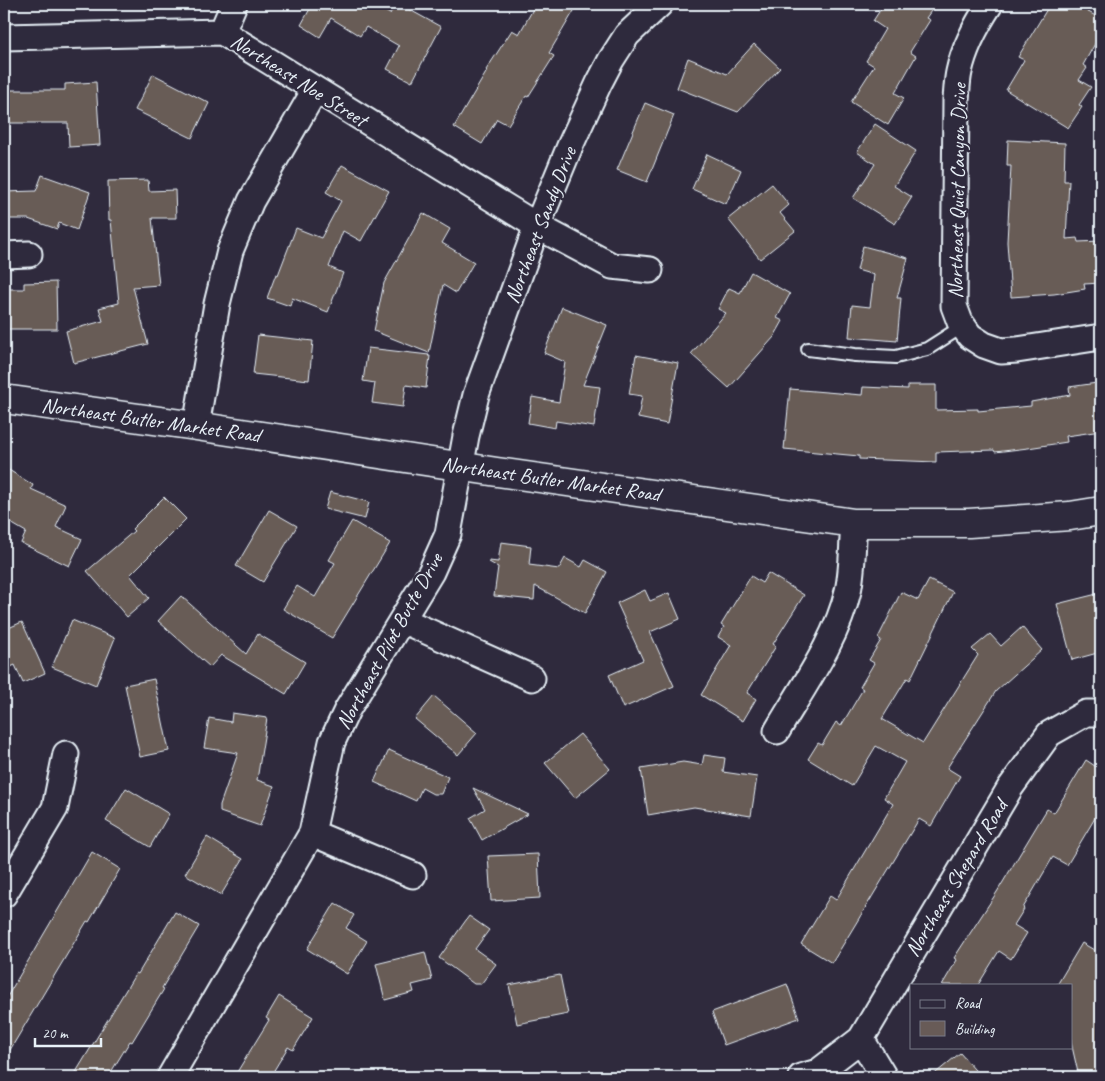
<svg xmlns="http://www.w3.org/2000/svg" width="1105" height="1081" font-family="Caveat,sans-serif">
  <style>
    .building { fill: #685b57; stroke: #e8f1f8 }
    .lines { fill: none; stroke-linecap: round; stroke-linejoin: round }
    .lane-casing { stroke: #e8f1f8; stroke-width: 16 }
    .street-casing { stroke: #e8f1f8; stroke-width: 29 }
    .secondary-casing { stroke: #e8f1f8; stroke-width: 31 }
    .lane { stroke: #2f2a3d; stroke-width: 12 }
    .street { stroke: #2f2a3d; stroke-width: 25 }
    .secondary { stroke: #2f2a3d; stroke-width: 28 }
    .labels { text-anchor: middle; stroke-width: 4.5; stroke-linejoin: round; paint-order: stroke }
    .street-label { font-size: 21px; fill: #e8f1f8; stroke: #2f2a3d }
  </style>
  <rect width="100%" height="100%" fill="#2f2a3d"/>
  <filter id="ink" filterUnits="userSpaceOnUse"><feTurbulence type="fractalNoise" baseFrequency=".02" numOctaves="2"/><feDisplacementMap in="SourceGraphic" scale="10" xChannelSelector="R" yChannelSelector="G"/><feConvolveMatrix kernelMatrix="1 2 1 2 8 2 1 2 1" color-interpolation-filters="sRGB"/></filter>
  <g filter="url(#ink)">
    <path class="building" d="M306,4H372L390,14L395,4H399L441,27L412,82L387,69L399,46L366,27L360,36L331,18L320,37L301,25L311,7Z
      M536,4H578L549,53L554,56L528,97L526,96L508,125L497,119L482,144L454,127L487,71L486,70L512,30L519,34Z
      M884,4H936L926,18L930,20L910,52L916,56L895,93L904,98L888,125L851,102L874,66L866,61L885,29L873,21Z
      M1050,4H1074L1101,19V33L1083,65L1087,68L1079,80L1091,87L1079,105L1082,107L1068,128L1006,90L1024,60L1018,57Z
      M754,44L780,68L738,112L677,88L688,58L727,74Z
      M153,74L209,103L192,138L135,110Z
      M96,82L100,145L69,147L68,123H4V90H65V84Z
      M645,103L674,115L647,182L617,170Z
      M875,124L916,151L894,186L912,197L895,224L853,198L875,164L857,152Z
      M1008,140L1065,143L1064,181H1069L1066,239L1077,238L1078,242L1101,241V283L1084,284L1085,289L1054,294L1011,297L1007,242L1011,166H1007Z
      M707,154L741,170L726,204L692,189Z
      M342,165L389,191L361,241L343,231L329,267L343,273L328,312L292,298L290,306L267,298L276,274L278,275L296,228L321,238L341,201L326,192Z
      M42,175L90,192L77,230L59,223L57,229L28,219H4V192L36,191Z
      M148,180L149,191L175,190L176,218H152L159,285L133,287L148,344L74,363L66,331L103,321L99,308L119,303L111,220H109L108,181Z
      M772,184L789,205L780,213L795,231L760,259L728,219Z
      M423,213L450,229L442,243L474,262L456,293L443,285L429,353L374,331L384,283Z
      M863,246L908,258L897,298H901L897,341L849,337L852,305L870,307L874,275L857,270Z
      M751,272L790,294L777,318L783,321L774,337L729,388L691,354L726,313L718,309L729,288L740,293Z
      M56,282L57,329H4V289H24V283Z
      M562,307L607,325L583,385L600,387L594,427L556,421L555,428L528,423L532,397L559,402L565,362L544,353Z
      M258,335L313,341L309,380L253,374Z
      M368,348L429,355L428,356H430L426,388L406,385L403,407L372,403L375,383L363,381Z
      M636,355L678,363L667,424L638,418L642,396L629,394Z
      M1097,383L1101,410V431L1066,436L1067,442L1028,448L995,452L994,450L936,452V462L859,459V456L784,449L790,389L862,395L863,387L908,389V385H936V410L978,409V411L1031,406V402L1070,395L1069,387Z
      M4,467L33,485L31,489L66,505L56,527L82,539L69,566L21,543L26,532L4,519Z
      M330,492L369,502L365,519L325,509Z
      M164,497L186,519L130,575L149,598L127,617L87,571L134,531L132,529Z
      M269,510L297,526L263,582L236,566Z
      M352,521L390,543L332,638L283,609L297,586L315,597L335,563L329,560Z
      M501,542L531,546L529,565L559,569L565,558L581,567L585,560L607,572L585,613L535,586L534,600L494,596L498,567L489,562V561L498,562Z
      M768,573L804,595L773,644L776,646L747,693L756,699L743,721L701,695L731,645L718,637L724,627L721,625L751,576L762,583Z
      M929,580L953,592L910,680L907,678L882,719L923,743L978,655L972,649L990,634L1001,646L1022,627L1042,650L996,691L947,768L960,776L931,826L919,819L832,963L801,944L830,896L836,900L893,804L884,798L905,762L876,746L852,786L808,759L818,743L822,745L836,722L841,726L863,689L860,687L874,663L869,660L881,640L878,638L901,592L918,600Z
      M645,590L650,601L669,593L680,619L650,632L674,686L623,708L609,675L643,660L617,603Z
      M1101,593V652L1072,660L1057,604Z
      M181,596L246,654L258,634L305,662L286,694L221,655L210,667L158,621Z
      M72,620L115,638L96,685L52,667Z
      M22,622L45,673L23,683L15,665L4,670V630Z
      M154,679L169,751L140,757L125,685Z
      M434,696L477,733L458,755L415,719Z
      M232,713L267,718L257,780L274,786L260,826L220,812V805L238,753L204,748L209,718L231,722Z
      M580,734L610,769L575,798L545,763Z
      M389,750L448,777L441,794H433L422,788L416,801L374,782Z
      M704,755L725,758L723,772L757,777L751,816L694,807L648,815L641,769L683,762L702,765Z
      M1086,760L1101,770V808L1067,865L1053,857L1023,908L1024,909L1014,925L1027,933L1011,959L999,951L978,985H942L957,960L954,958L997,892L1047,809L1054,813Z
      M126,788L169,814L150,847L106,821Z
      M473,788L528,814L482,840L470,818L485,809Z
      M207,837L243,859L221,895L185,874Z
      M92,852L120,869L89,922L87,921L4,1060V1002Z
      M538,854L540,898L491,901L488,856Z
      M335,903L354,915L346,928L367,941L347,974L307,949Z
      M175,912L199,926L162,988L164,989L132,1042L130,1041L108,1077H73L136,973L138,974Z
      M469,916L489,930L475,949L496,964L481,984H474L439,958Z
      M1082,943L1101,954V1077H1079L1071,1042V985H1057Z
      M425,952L432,980L412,985L414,992L385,1000L376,964Z
      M560,975L568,1014L517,1024L509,985Z
      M787,984L799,1018L724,1045L712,1012Z
      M279,996L313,1017L293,1050L288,1047L270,1077H234L269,1020L266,1018Z
      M960,1053L981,1077H931Z"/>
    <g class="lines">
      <defs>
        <path id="lane" d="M808,349L855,355L896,357L927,349L963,326"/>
        <path id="street" d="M990,4C977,24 964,48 959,72C957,81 957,90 956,99L954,306L960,322L970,336L984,345L1001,351L1017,350L1101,337
          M222,32L234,4
          M4,37L222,32L537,226L612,266L650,270
          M4,255L29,254
          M196,426L217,304L230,251L251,201L315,90
          M402,620L532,678
          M777,731C802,688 837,640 848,591C853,569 852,545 854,523
          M312,833L413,875
          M4,894L55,808L66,754
          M861,1039L884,1077
          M170,1077L312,833L332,742L347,710L431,572L448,534L466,436L476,395L537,226L570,146L599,83L611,60L627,35L660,4
          M801,1077L818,1072L861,1039L1010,788L1049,734L1086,713H1101"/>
        <path id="secondary" d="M4,399L196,426L497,472L854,523H969L1070,516L1101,511"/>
      </defs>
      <use href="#lane" class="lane-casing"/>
      <use href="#street" class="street-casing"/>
      <use href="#secondary" class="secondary-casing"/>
      <use href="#lane" class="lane"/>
      <use href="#street" class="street"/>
      <use href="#secondary" class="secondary"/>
    </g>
  </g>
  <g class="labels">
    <g class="street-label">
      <text transform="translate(299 80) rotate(32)" y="7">Northeast Noe Street</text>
      <text transform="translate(957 191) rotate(-89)" y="7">Northeast Quiet Canyon Drive</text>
      <text transform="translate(540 225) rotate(-69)" y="7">Northeast Sandy Drive</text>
      <text transform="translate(151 420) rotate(8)" y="7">Northeast Butler Market Road</text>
      <text transform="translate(551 479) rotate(8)" y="7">Northeast Butler Market Road</text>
      <text transform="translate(389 641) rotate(-61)" y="7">Northeast Pilot Butte Drive</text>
      <text transform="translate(956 878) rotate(-59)" y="7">Northeast Shepard Road</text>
    </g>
  </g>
  <rect width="1105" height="1081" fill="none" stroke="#2f2a3d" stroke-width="20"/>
  <rect x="10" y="10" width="1085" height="1061" fill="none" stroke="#e8f1f8" stroke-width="2" filter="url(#ink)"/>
  <rect x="910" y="984" width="162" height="65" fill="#2f2a3d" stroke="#797a88"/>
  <rect x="920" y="1000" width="25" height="8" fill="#2f2a3d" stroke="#797a88"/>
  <text x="955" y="1008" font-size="15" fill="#e8f1f8">Road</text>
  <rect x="920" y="1021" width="25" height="15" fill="#685b57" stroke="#797a88"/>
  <text x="955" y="1034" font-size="15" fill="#e8f1f8">Building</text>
  <path d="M35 1038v8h66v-8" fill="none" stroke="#e8f1f8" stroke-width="2.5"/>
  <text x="42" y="1038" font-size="15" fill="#e8f1f8" stroke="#2f2a3d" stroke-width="4" paint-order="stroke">20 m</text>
</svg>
